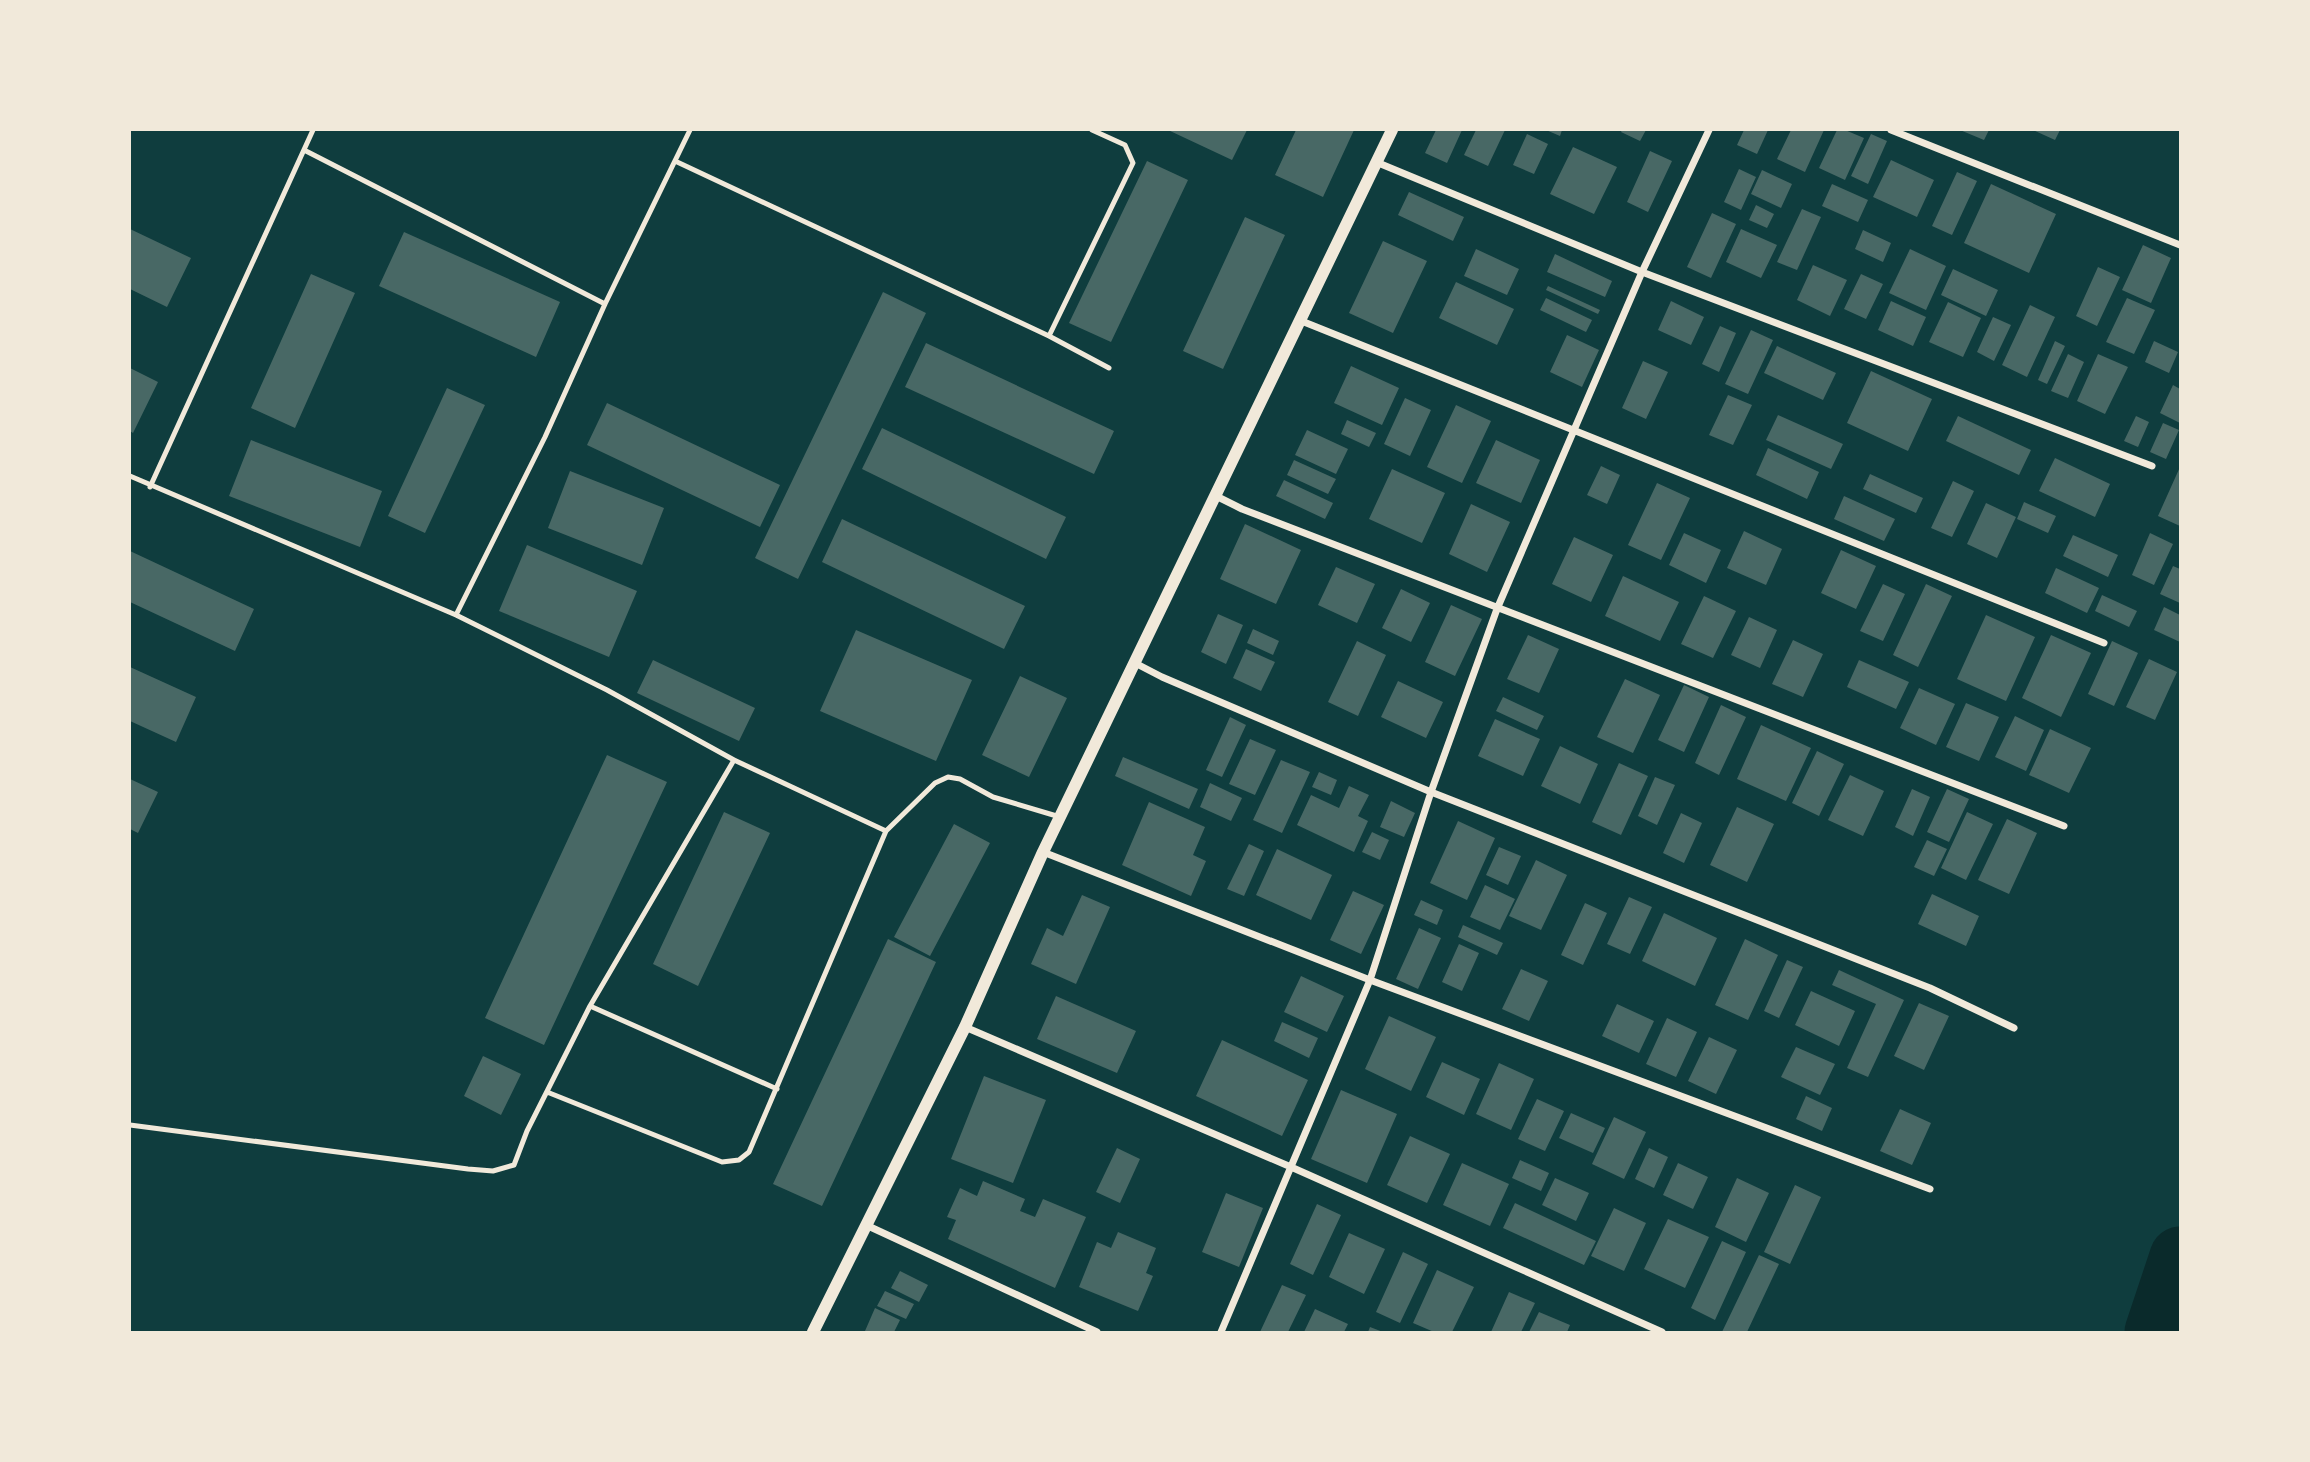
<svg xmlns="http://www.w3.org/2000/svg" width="2310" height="1462" font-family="'Public Sans',sans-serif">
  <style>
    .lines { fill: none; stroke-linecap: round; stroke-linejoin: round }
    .river { stroke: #0a2a2b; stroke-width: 61 }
    .building { fill: #486865 }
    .service { stroke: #f1e9da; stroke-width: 5 }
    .minor { stroke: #f1e9da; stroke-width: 7 }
    .tertiary { stroke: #f1e9da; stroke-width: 12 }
  </style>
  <rect width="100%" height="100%" fill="#0f3d3e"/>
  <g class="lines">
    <path class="river" d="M2155,1332L2180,1257"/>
  </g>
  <path class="building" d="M1168,130H1247L1232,160Z
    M1296,130H1354L1323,197L1275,175Z
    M1436,130H1462L1447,163L1425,153Z
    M1476,130H1505L1488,166L1464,155Z
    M1546,130H1562L1560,136Z
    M1622,130H1646L1640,141L1621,132Z
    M1744,130H1768L1757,154L1737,145Z
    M1791,130H1824L1805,172L1777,159Z
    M1837,130H1845L1864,138L1845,180L1819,168Z
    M1960,130H1989L1984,140Z
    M2033,130H2060L2055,140Z
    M1527,134L1548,144L1534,174L1513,165Z
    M1871,134L1887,141L1868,184L1851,176Z
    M1573,147L1617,167L1594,214L1550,194Z
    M1650,151L1672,161L1648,212L1627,202Z
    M1891,160L1934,180L1917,217L1873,197Z
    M1147,161L1188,180L1111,342L1069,323Z
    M1739,169L1756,177L1741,210L1724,202Z
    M1762,170L1792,184L1781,208L1751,194Z
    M1957,172L1977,181L1952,235L1932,226Z
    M1832,184L1868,200L1858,222L1822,206Z
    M1991,184L2056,214L2029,273L1964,243Z
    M1409,192L1464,217L1453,241L1398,215Z
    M1756,205L1774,214L1767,228L1749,220Z
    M1802,209L1821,217L1797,270L1777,262Z
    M1712,213L1736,224L1711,278L1687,267Z
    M1245,217L1285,235L1223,369L1183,351Z
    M130,229L191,258L167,307L130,289Z
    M1741,229L1777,245L1761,278L1726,262Z
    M1863,230L1891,243L1883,262L1855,249Z
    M404,232L560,302L536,357L379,286Z
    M1383,241L1427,261L1393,333L1349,313Z
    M2143,245L2171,258L2151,303L2122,290Z
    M1476,249L1519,269L1507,295L1464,276Z
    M1910,249L1946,266L1926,310L1889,293Z
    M1555,254L1612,281L1605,297L1547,272Z
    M1813,265L1847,280L1830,316L1797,300Z
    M2098,267L2120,277L2097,326L2076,316Z
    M1953,269L1998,290L1986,316L1941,295Z
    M311,274L355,293L295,428L251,408Z
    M1861,274L1883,284L1866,319L1844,309Z
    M1456,282L1514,309L1497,345L1439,318Z
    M1548,286L1600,310L1598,314L1546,290Z
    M883,292L926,313L798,579L755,558Z
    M1546,298L1592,320L1586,332L1540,310Z
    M2127,298L2155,310L2134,354L2106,342Z
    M1671,301L1704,317L1691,345L1658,330Z
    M1891,301L1926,317L1913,346L1878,330Z
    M1948,302L1981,318L1963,357L1929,342Z
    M2030,305L2055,317L2027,377L2002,365Z
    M1993,317L2011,325L1994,361L1977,352Z
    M1720,326L1736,333L1719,372L1702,364Z
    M1751,330L1773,340L1748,394L1725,384Z
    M1567,335L1599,350L1582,387L1550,372Z
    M2055,341L2065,346L2047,384L2038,380Z
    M2154,341L2178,352L2169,373L2145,362Z
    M926,343L1114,431L1094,474L905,387Z
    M1777,346L1836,373L1823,400L1764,373Z
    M2068,354L2084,362L2068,398L2051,391Z
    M2098,354L2128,367L2105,414L2077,401Z
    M1643,361L1668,372L1646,419L1622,408Z
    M1351,366L1399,388L1382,425L1334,403Z
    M130,368L158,382L133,433L130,431Z
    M1871,371L1932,399L1908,451L1847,423Z
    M2173,385L2180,389V423L2160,413Z
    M447,388L485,405L425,533L388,516Z
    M1728,395L1752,405L1733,445L1709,435Z
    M1405,398L1431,410L1410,456L1384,444Z
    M607,403L780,485L760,527L587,445Z
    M1456,405L1491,421L1462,483L1427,467Z
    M1778,415L1843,444L1831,469L1766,440Z
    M1958,416L2031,450L2019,475L1946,441Z
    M2136,416L2149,422L2138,447L2124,441Z
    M1347,420L1376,433L1369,447L1341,434Z
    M2163,423L2179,430L2166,459L2150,452Z
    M882,428L1066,517L1046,559L862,469Z
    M1307,430L1348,449L1336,474L1295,455Z
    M251,440L382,491L360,547L229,496Z
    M1496,440L1540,460L1521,503L1476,483Z
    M1768,448L1819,472L1807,499L1756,475Z
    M2055,458L2110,484L2095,517L2039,491Z
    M1294,460L1336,479L1328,494L1287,475Z
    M1601,466L1620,475L1607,504L1587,495Z
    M2180,467V526L2158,516Z
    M1392,469L1445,493L1422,543L1369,519Z
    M570,471L664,508L642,565L548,528Z
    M1870,474L1923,498L1916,513L1863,489Z
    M1284,480L1333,503L1325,519L1276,496Z
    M1953,481L1974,491L1952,537L1931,528Z
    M1657,483L1690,498L1661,560L1628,545Z
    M1844,496L1895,519L1884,541L1834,519Z
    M2024,502L2056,516L2048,533L2017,519Z
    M1986,503L2016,517L1997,558L1967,544Z
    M1471,504L1510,522L1487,572L1449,554Z
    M842,519L1025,606L1004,649L822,562Z
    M1245,524L1301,550L1276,604L1220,579Z
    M1744,531L1782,549L1766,585L1727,568Z
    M1684,533L1721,550L1706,583L1669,565Z
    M2150,533L2173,544L2154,585L2132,575Z
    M2073,535L2118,555L2108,577L2063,556Z
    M1574,537L1613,555L1591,602L1552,584Z
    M527,545L637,591L609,657L499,611Z
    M1841,550L1876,566L1856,609L1821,593Z
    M130,551L254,609L235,651L130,602Z
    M2173,566L2180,569V603L2160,594Z
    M1336,567L1375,584L1357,623L1318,605Z
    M2056,568L2099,588L2087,613L2045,593Z
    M1623,576L1679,602L1660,641L1605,616Z
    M1883,584L1905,594L1883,641L1860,631Z
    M1926,584L1952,596L1918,667L1893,655Z
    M1401,589L1430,603L1411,642L1382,628Z
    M2102,595L2137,611L2129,627L2095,611Z
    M1704,596L1736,611L1713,658L1681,644Z
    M1451,605L1482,619L1455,676L1425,662Z
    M2164,607L2180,615V642L2154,630Z
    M1218,614L1243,625L1226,664L1201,652Z
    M1986,615L2035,637L2006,701L1957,679Z
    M1749,617L1777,630L1760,668L1731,655Z
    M1253,629L1279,641L1273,655L1247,643Z
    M856,630L972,680L936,761L820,711Z
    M1528,635L1559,649L1539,693L1507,679Z
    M2051,635L2091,653L2061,717L2022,698Z
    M1793,640L1823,654L1803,697L1772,684Z
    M1357,641L1386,655L1358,716L1328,702Z
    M2112,641L2138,653L2114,706L2088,694Z
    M1246,649L1275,662L1261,691L1233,678Z
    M2149,659L2177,672L2155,720L2126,707Z
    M653,660L755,708L739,741L637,693Z
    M1859,660L1909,682L1896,709L1847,687Z
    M130,667L196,697L176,742L130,721Z
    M1020,676L1067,698L1029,777L982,755Z
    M1625,679L1660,695L1633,753L1597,737Z
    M1398,681L1443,702L1426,738L1381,717Z
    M1684,685L1709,697L1684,752L1658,740Z
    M1919,688L1955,704L1936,745L1900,728Z
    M1503,697L1544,716L1537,730L1496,711Z
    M1966,703L1999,717L1979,761L1946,747Z
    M1721,705L1746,717L1719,775L1695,763Z
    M2015,716L2044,730L2026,771L1995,757Z
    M1230,717L1246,725L1222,777L1206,770Z
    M1495,719L1540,739L1523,776L1478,756Z
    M1761,725L1811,748L1786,801L1737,779Z
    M2050,729L2091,748L2069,793L2029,775Z
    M1250,739L1276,750L1255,795L1229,784Z
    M1560,746L1598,764L1580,804L1541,786Z
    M1817,751L1844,764L1819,816L1792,803Z
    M607,755L667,782L544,1045L485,1018Z
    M1123,757L1198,789L1189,809L1115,776Z
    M1281,760L1310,772L1282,833L1253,820Z
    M1619,763L1648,776L1621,835L1592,822Z
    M1319,772L1337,780L1331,795L1312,787Z
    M1850,775L1884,791L1863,836L1828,820Z
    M1655,777L1675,785L1657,825L1638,816Z
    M130,779L158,792L138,833L130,829Z
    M1210,783L1242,798L1231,821L1200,807Z
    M1349,786L1369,795L1358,816L1368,821L1354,852L1297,825L1311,795L1339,808Z
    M1912,789L1930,797L1913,836L1895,827Z
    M1947,789L1969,799L1949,842L1927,832Z
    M1391,801L1415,813L1404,837L1380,827Z
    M1149,802L1205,827L1193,855L1206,861L1191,896L1122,865Z
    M1737,807L1774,824L1747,882L1710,865Z
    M724,812L770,833L698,986L653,964Z
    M1967,812L1993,824L1966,880L1941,868Z
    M1681,813L1702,823L1684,863L1663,853Z
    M2007,819L2037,833L2009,894L1978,880Z
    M1458,821L1495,838L1467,900L1430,883Z
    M954,824L990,843L930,956L894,937Z
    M1372,832L1389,840L1380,860L1362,852Z
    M1927,840L1947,849L1934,876L1914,867Z
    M1249,844L1264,851L1244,896L1227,889Z
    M1499,847L1521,856L1508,885L1486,875Z
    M1277,849L1332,875L1311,920L1256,895Z
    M1536,860L1567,875L1541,930L1509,916Z
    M1485,885L1515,899L1500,930L1470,917Z
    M1353,891L1384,905L1361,954L1330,940Z
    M1932,894L1979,916L1966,946L1918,924Z
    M1082,895L1110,907L1076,984L1031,964L1047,928L1063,936Z
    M1629,897L1652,907L1630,954L1607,944Z
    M1421,900L1443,910L1437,925L1414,915Z
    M1585,903L1607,913L1583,965L1561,955Z
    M1664,913L1717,938L1695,986L1642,961Z
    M1463,925L1503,943L1497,955L1458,937Z
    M1419,928L1441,938L1418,989L1396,979Z
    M888,939L936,962L822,1206L773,1184Z
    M1745,939L1778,955L1748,1020L1715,1005Z
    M1459,944L1479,953L1462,991L1442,982Z
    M1787,960L1803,967L1779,1018L1764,1011Z
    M1521,969L1548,981L1529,1021L1502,1009Z
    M1839,970L1904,1000L1868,1077L1847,1068L1876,1004L1832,985Z
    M1301,976L1344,996L1327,1032L1284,1012Z
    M1811,991L1855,1011L1839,1046L1795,1025Z
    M1056,996L1136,1031L1117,1073L1037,1039Z
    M1919,1003L1949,1016L1924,1070L1894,1056Z
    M1617,1004L1654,1021L1639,1053L1602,1036Z
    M1389,1016L1436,1037L1411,1091L1365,1069Z
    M1667,1018L1697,1032L1676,1077L1646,1064Z
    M1282,1022L1318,1038L1309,1058L1274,1041Z
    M1709,1037L1737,1050L1716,1094L1688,1081Z
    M1222,1040L1308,1080L1282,1136L1196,1096Z
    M1796,1047L1835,1064L1820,1095L1781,1077Z
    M483,1056L521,1074L501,1115L464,1096Z
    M1442,1062L1480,1079L1464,1115L1426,1097Z
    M1499,1063L1534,1079L1511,1130L1476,1114Z
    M984,1076L1046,1100L1013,1183L951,1159Z
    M1341,1090L1397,1114L1367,1183L1311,1159Z
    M1806,1096L1832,1108L1822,1131L1796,1119Z
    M1537,1099L1564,1111L1545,1151L1518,1139Z
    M1900,1109L1931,1123L1912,1165L1880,1151Z
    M1571,1113L1605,1128L1593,1153L1559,1138Z
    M1614,1117L1646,1132L1624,1179L1592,1164Z
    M1410,1136L1450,1154L1427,1203L1387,1185Z
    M1117,1148L1140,1159L1120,1203L1096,1192Z
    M1649,1148L1668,1157L1654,1188L1635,1179Z
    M1520,1160L1549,1173L1541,1191L1512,1178Z
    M1462,1163L1509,1184L1490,1226L1443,1205Z
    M1678,1163L1708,1177L1693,1209L1663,1195Z
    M1555,1178L1589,1193L1576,1221L1542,1205Z
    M1737,1178L1769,1193L1746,1242L1715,1227Z
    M983,1181L1025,1199L1020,1211L1035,1217L1043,1199L1086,1217L1055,1288L948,1239L956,1220L947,1217L960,1188L977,1196Z
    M1795,1185L1821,1197L1790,1264L1764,1252Z
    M1226,1193L1263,1208L1239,1267L1202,1252Z
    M1515,1203L1596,1241L1584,1265L1503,1228Z
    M1317,1204L1341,1215L1313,1275L1290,1264Z
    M1614,1208L1646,1223L1624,1271L1591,1256Z
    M1668,1219L1709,1237L1685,1288L1644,1269Z
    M1118,1232L1156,1248L1146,1273L1153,1276L1138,1311L1079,1287L1097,1242L1111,1248Z
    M1349,1233L1385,1249L1364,1294L1329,1277Z
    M1722,1241L1746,1252L1715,1320L1691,1308Z
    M1403,1252L1428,1264L1400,1323L1376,1312Z
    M1759,1255L1779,1264L1747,1332H1722Z
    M1437,1270L1474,1287L1452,1332H1434L1413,1323Z
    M900,1271L928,1285L919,1302L891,1288Z
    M1282,1285L1306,1295L1288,1332H1260Z
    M885,1291L914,1304L906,1319L877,1306Z
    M1509,1292L1535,1303L1521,1332H1491Z
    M875,1308L900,1320L894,1332H869L865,1331Z
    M1315,1309L1348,1324L1344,1332H1304Z
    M1539,1312L1570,1325L1567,1332H1529Z
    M1370,1327L1383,1332H1368Z"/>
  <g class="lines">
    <path class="service" d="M304,150L605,304
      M675,161L1049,336L1109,368
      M1049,336L1133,163L1125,145L1092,130
      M130,476L456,615L607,690L734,760L886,831L749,1152L739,1160L722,1162L547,1092
      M150,487L313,130
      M456,615L545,437L605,304L690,130
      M886,831L935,783L948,777L960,779L993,797L1060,817
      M590,1006L777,1089
      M130,1125L468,1169L493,1171L514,1165L527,1131L590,1006L734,760"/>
    <path class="minor" d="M1891,130L2180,245
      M1376,162L1642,272L2152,466
      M1299,320L2104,643
      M1216,496L1242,509L2064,826
      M1135,663L1162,677L1431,792L1930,988L2014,1028
      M1043,852L1370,980L1930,1189
      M965,1027L1291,1167L1662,1332
      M866,1225L1097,1332
      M1221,1332L1370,980L1431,792L1497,609L1642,272L1709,130"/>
    <path class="tertiary" d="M813,1332L965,1027L1043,852L1392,130"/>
  </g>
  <rect width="2310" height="1462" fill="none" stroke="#f1e9da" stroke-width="262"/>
</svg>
